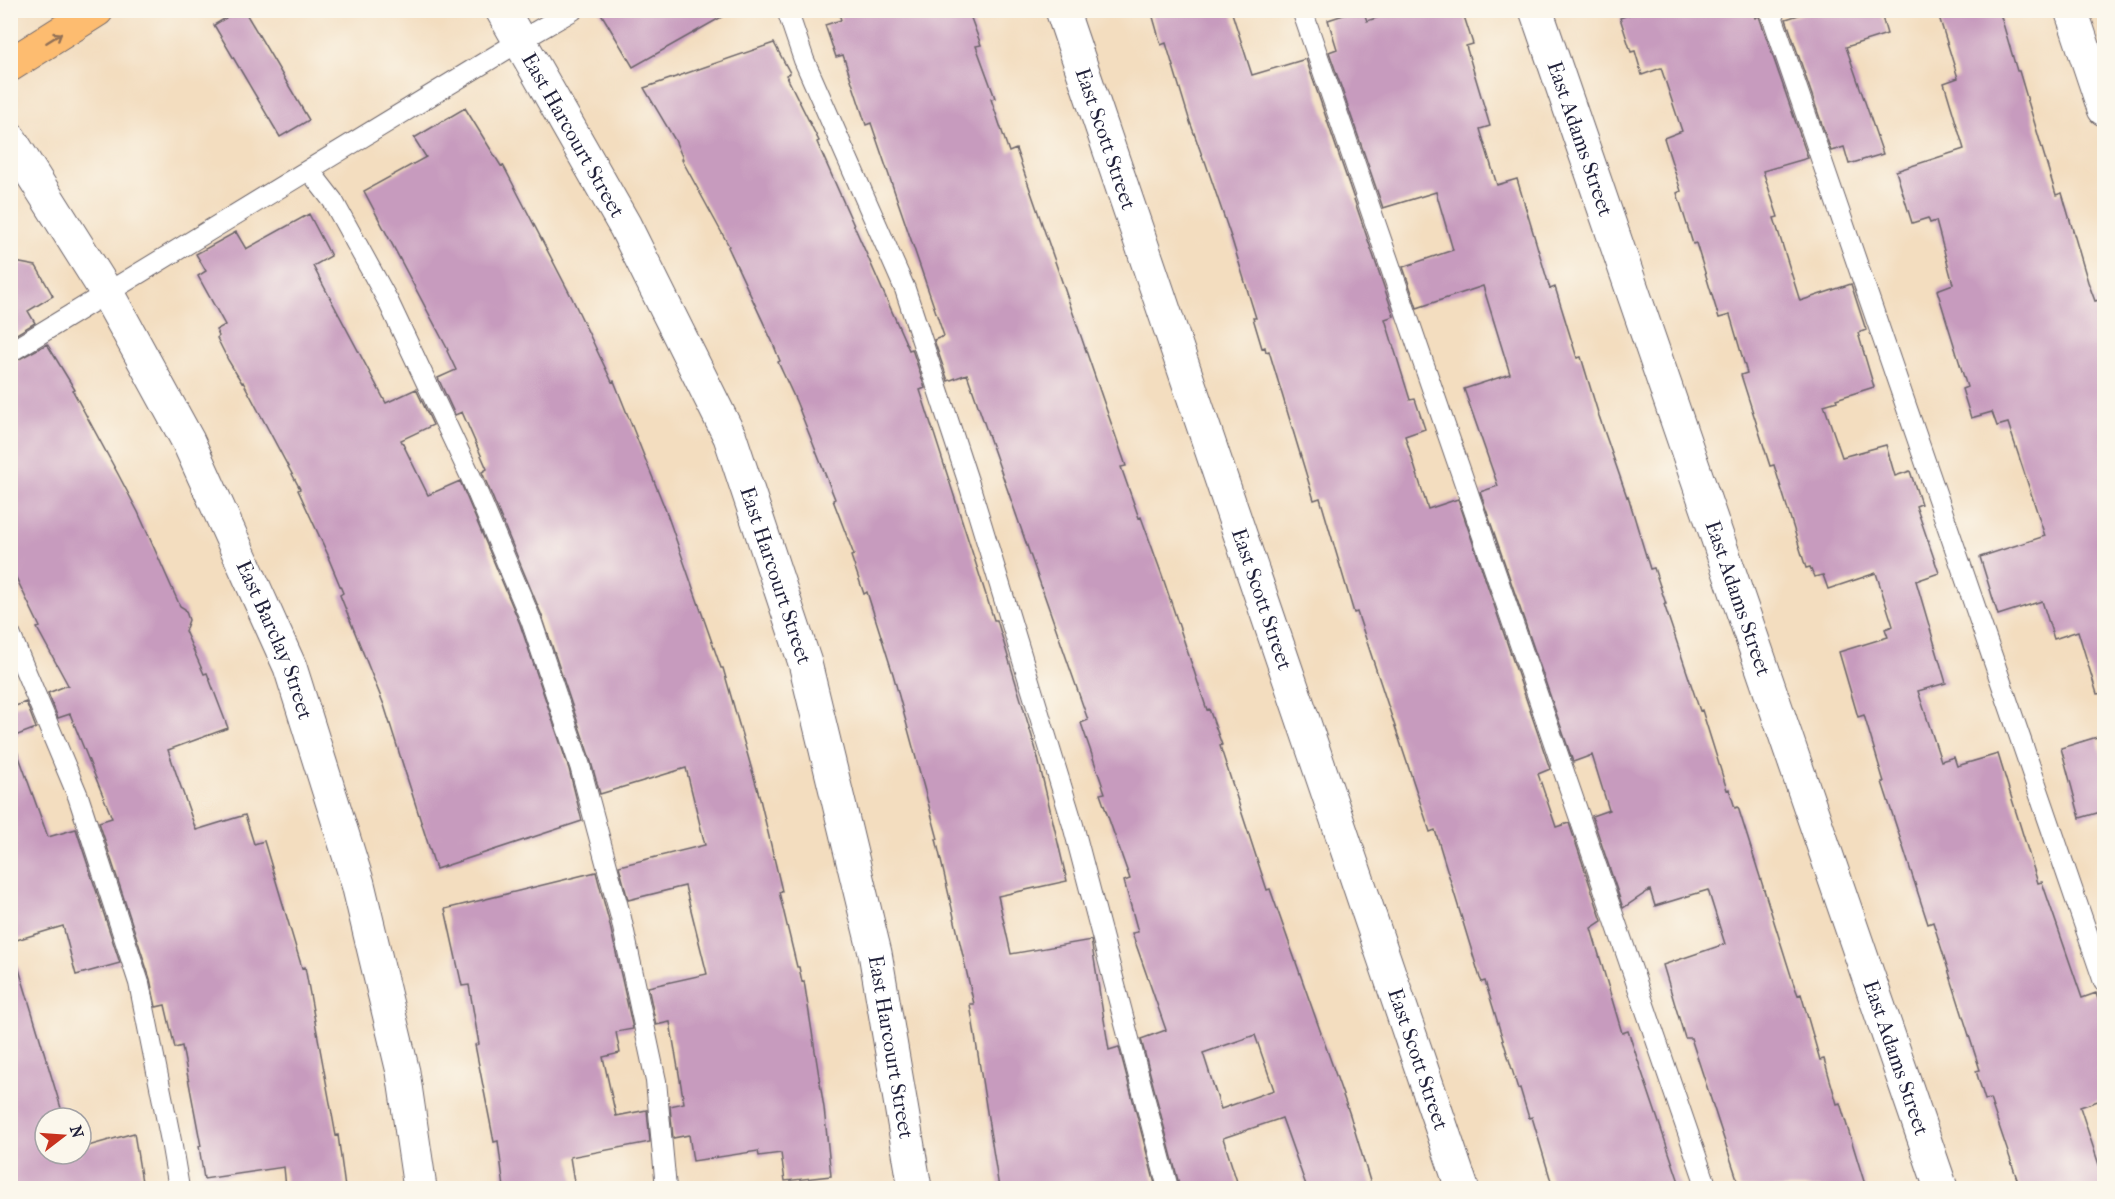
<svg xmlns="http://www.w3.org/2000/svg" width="2115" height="1199" font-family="'IM FELL French Canon',serif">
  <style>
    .building { fill: #c79bbe; fill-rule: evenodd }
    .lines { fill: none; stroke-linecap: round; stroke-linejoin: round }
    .lane-casing { stroke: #6b6369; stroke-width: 22 }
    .street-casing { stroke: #6b6369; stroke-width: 35 }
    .primary-casing { stroke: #6b6369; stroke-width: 35 }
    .lane { stroke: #fff; stroke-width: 20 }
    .street { stroke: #fff; stroke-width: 33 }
    .primary { stroke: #fdbc70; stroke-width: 33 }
    .oneway { stroke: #906f56 }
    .labels { text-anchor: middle; stroke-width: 6; stroke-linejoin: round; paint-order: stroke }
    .street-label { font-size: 21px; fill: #22223b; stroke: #fbf7ec }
  </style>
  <rect width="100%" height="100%" fill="#fbf7ec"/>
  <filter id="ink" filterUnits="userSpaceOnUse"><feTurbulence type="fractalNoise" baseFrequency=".0167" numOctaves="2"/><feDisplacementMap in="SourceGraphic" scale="12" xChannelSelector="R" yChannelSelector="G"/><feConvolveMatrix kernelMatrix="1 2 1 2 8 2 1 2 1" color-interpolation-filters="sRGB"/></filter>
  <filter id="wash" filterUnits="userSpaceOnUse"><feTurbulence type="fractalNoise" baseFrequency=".008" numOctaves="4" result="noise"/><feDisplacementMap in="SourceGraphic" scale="24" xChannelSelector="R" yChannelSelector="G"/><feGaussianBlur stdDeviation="1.35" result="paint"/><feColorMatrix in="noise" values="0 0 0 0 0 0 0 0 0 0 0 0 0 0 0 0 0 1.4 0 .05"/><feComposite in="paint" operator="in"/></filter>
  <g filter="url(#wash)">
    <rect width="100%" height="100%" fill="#f3ddbf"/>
    <g id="blocks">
      <path class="building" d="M239,10H244L309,120L280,137L214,25Z
        M599,10H734L633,67Z
        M838,10H968L981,45L976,46L995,98L991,99L1009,152L1016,149L1126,466L1121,467L1139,518L1141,517L1162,575L1207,710L1209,709L1222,745L1220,746L1267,890L1270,889L1350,1115L1372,1188H1307L1282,1118L1223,1138L1239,1188H1180L1141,1039L1166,1030L1132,933L1138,932L1124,881L1130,879L1100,794L1105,793L1081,723L1088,720L967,374L948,381L934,340L944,336L871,123L866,125L843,55L836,57L825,25L841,20ZM1255,1035L1274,1090L1221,1109L1203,1053Z
        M1151,10H1231L1252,75L1306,59L1394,316L1385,319L1410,400L1415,399L1425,429L1405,436L1428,509L1458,499L1550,769L1538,774L1556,827L1569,823L1602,921L1591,928L1622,1033L1628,1031L1681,1188H1553L1532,1117L1529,1118L1520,1088L1518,1089L1485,981L1482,982L1480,978L1435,830L1430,832L1357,612L1354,613L1320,498L1314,500L1269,351L1266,352L1265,347L1262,348L1253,318H1256L1232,240L1205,161H1204L1190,122L1166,43L1161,45Z
        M1359,10H1363L1367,21L1400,10H1462L1473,44L1466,46L1490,126L1480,129L1497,185L1517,179L1550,289L1555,287L1577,358L1581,357L1599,416L1627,497L1628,496L1650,569L1654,568L1666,604H1664L1700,711L1702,710L1727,790L1729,789L1735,808L1738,807L1793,982L1798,995L1801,994L1820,1060L1824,1059L1837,1104L1840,1103L1866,1188H1740L1691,1038H1685L1663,965L1725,944L1708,890L1655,906L1650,890L1623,908L1592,816L1609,810L1592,755L1573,762L1480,492L1498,486L1464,389L1510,374L1483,286L1417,308L1403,267L1453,250L1436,192L1383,208L1329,52L1337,49L1328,20Z
        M1642,10H1752L1755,18L1759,16L1808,158L1763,171L1778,217L1774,218L1800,301L1851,284L1866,330L1858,333L1874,387L1836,399L1837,401L1824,405L1842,457L1886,445L1895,476L1910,471L1921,504L1916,506L1939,573L1916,581L1946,683L1918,691L1941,761L1954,757L1957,766L1998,754L2038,883L2042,882L2082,998L2096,993L2104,1018V1099L2080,1107L2104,1180V1188H2020L1990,1099L1985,1100L1976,1071L1980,1070L1933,922L1928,924L1882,782H1884L1864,715L1858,717L1839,652L1888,637L1885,629L1893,626L1876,573L1828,589L1823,575L1814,577L1810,567L1806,568L1774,465L1770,466L1741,375L1747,373L1730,315L1719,318L1696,243L1693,244L1677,193L1681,191L1664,138L1682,131L1661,68L1642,75L1635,51L1631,52L1620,18Z
        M1814,10H1880L1887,34L1846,47L1883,154L1849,164L1844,147L1831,151L1786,19Z
        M1937,10H1999L2017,71H2019L2056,195L2062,193L2088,282L2095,301L2099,300L2104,317V693L2097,694L2078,631L2054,639L2042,601L1998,615L1980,557L2045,536L2008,423L1997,426L1992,412L1971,418L1962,389L1967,387L1937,290L1953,284L1936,221L1930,223L1928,218L1912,223L1896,171L1964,149L1944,83L1958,78Z
        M774,43L790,73L786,75L819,141L817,142L909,350L912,349L925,388L920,390L994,620H997L1036,750L1067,881L998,896L1011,954L1091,940L1109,1050L1119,1047L1156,1188H1110L1109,1185L1081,1188H999L970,1004H974L936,839H938L893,674L867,592L864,594L851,556L854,555L833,500L835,499L796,401L778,362L780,361L772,341L728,247L729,246L682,160L683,159L675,140L644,88Z
        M465,108L501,166L503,165L572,298L612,382L614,381L666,511L721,668H723L759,795L782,891L779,892L797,967H799L802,982L804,981L824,1108L831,1176L785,1181L781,1153L759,1156L758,1151L693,1161L689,1135L673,1138L670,1106L684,1103L670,1022L656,1025L648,987L707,974L685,886L628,900L619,866L705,845L686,768L600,794L591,762L542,616L482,472L487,469L462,412L455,415L438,378L456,370L447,351L448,350L364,191L426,157L414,138Z
        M309,214L331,256L313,266L386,403L416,389L433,425L401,440L428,495L460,481L520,624L569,769L582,821L436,869L384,705L340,595L343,593L328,557H329L298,490L300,489L243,382L242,383L228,360L217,338L219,336L216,330L225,325L198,276L206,271L196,254L236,232L246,249Z
        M10,261L36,266L53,296L28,311L35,323L10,338Z
        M47,344L75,390L73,391L118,474L138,512L180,606L185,609L189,620L185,631L204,674L207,673L228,728L168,750L196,830L245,815L254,844L264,841L302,968L305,967L336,1136L338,1135L345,1188H286L284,1167L204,1179L199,1146H201L182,1046L175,1048L165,1005L156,1007L150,979L99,822L112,818L70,714L58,718L48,693L68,685L37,628L40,627L10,565V364Z
        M26,702L36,728L10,738V708Z
        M2097,737L2104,762V811L2080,818L2061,748Z
        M14,743L48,837L76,829L120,963L76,975L63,926L10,942V744Z
        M596,872L609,921L633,1029L616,1032L620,1053L603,1057L616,1116L647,1110L650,1142L570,1157L575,1188H504L498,1141L494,1142L475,1045L479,1044L469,985L462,986L445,909Z
        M18,966L64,1118H45V1154H81V1148L134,1133L143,1188H10V967Z"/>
    </g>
  </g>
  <g filter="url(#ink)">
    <use href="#blocks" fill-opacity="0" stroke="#6b6369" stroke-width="1.5"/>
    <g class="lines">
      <defs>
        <path id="lane" d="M787,10L804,60L905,289L970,487L1073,825L1168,1188
          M1302,10L1707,1188
          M1770,10L2104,982
          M309,170L333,201L388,301L470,475L531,620L580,766L621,918L656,1081L666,1188
          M10,352L520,41L573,10
          M10,634L78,796L139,983L171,1141L179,1188"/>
        <g id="street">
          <path id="s1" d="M502,10L625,226L730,437L805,663L875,953L915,1188"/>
          <path id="s2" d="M1062,10L1462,1188"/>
          <path id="s3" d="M1536,10L1941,1188"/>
          <path d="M2071,10L2104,109"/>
          <path id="s4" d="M10,139L107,293L188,441L290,667L358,884L403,1072L420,1188"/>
        </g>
        <path id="primary" d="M10,65L97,10"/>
      </defs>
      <use href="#lane" class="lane-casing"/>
      <use href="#street" class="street-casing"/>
      <use href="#primary" class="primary-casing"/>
      <use href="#lane" class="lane"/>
      <use href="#street" class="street"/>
      <use href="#primary" class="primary"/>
    </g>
    <defs><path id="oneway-shaft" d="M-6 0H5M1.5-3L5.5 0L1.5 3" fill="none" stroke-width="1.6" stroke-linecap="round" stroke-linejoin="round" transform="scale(1.5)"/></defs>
    <use class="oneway" href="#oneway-shaft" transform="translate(54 38) rotate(-32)"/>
  </g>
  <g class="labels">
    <g class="street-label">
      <text dy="7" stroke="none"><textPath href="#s1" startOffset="144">East Harcourt Street</textPath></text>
      <text dy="7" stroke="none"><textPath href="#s2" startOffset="136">East Scott Street</textPath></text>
      <text dy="7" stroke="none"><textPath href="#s3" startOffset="136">East Adams Street</textPath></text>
      <text dy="7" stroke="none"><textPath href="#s1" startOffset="630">East Harcourt Street</textPath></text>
      <text dy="7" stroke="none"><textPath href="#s2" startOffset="622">East Scott Street</textPath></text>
      <text dy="7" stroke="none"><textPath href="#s3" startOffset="622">East Adams Street</textPath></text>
      <text dy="7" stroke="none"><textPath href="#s4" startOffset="568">East Barclay Street</textPath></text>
      <text dy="7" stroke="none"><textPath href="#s1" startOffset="1116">East Harcourt Street</textPath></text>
      <text dy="7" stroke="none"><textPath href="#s3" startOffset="1108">East Adams Street</textPath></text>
      <text dy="7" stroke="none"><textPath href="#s2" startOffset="1108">East Scott Street</textPath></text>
    </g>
  </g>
  <rect width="2115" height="1199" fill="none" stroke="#fbf7ec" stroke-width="36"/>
  <g transform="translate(63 1136) rotate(73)"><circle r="28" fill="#fbf7ec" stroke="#a4a2a5" stroke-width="1.5"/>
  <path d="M0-4.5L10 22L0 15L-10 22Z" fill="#c8321e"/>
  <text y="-9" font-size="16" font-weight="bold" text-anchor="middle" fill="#22223b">N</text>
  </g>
</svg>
